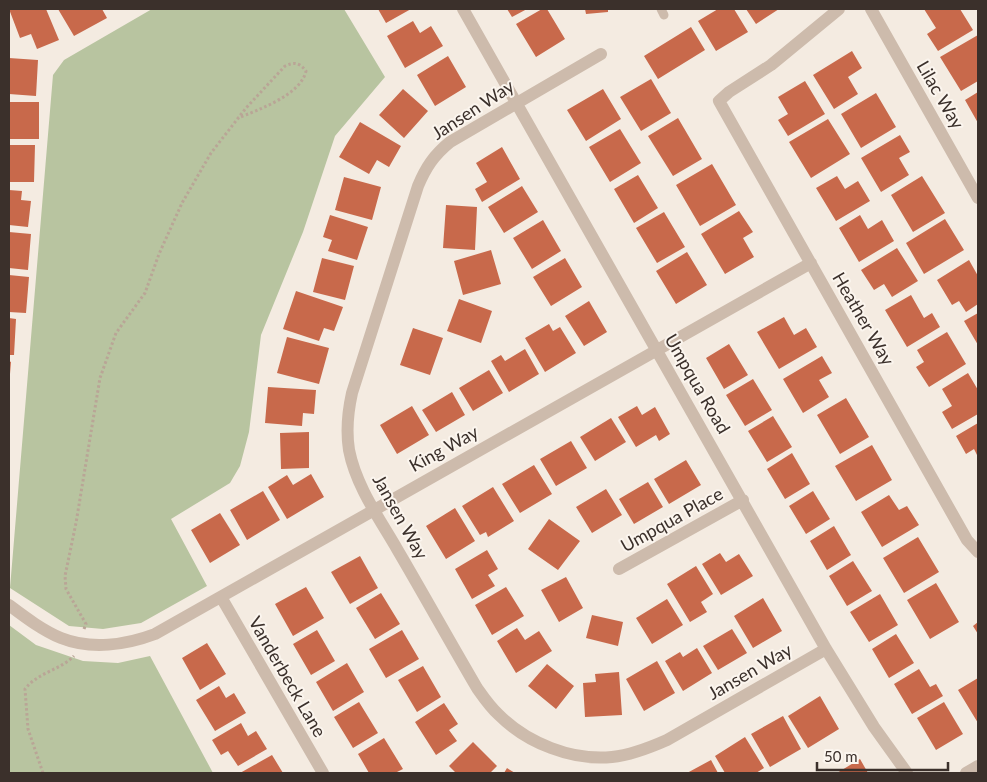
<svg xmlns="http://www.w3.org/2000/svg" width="987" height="782" font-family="Lato,sans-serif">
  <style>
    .green { fill: #b8c4a0 }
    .building { fill: #c8694b }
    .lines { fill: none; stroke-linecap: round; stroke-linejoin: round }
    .path { stroke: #b9a596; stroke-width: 3; stroke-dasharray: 2.5 2.5; stroke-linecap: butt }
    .service { stroke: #cdbbac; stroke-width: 9 }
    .minor { stroke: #cdbbac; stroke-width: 12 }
    .labels { text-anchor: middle; stroke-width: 4; stroke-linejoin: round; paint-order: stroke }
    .street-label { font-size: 18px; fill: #3b302b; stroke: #fbf5ee }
  </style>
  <rect width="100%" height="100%" fill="#f4ebe1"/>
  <path class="green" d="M152,9H344L385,77L335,136L303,232L261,335L249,432L240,466L230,483L171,519L207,586L141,623L103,629L69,626L10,588L53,75L64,60Z
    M9,625L36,645L83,661L118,663L150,656L213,773H9Z"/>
  <path class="building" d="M9,9H46L59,40L37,49L31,34L20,38Z
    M58,9H102L107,18L74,36Z
    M378,9H411L386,23Z
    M507,9H527L512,17Z
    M542,9H547L565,39L536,57L516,24Z
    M585,9H608V12L586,14Z
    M718,9H734L748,32L716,51L698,21Z
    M746,9H779L756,24Z
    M924,9H960L973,30L938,51L927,34L936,28Z
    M413,21L420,33L431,26L443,46L405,68L387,36Z
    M691,27L705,50L658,79L644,56Z
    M978,35V81L961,91L940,57Z
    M852,51L862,68L848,77L858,94L834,109L813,75Z
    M448,56L466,87L435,106L417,75Z
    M9,58L38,60L36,96L9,94Z
    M651,79L671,113L641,131L620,97Z
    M805,81L825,114L788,136L778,120L788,114L778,97Z
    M403,89L428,111L404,138L379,115Z
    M603,89L621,119L586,141L567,110Z
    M978,92V123L965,100Z
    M876,93L896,127L861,148L841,114Z
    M9,102H39V139H9Z
    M678,118L702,159L673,176L648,136Z
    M828,119L850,154L811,178L789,142Z
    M360,122L401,146L389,167L377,160L369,174L339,157Z
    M620,129L641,163L610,182L589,147Z
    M900,135L910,152L899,158L909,175L881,192L861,158Z
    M9,145H35L34,182H9Z
    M502,147L520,179L482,202L475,189L487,182L476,163Z
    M712,164L736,205L700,226L676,185Z
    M638,175L658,208L634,223L614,189Z
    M837,176L845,189L858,181L870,201L836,221L816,188Z
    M922,176L945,213L913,232L891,195Z
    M344,177L381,187L372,220L335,210Z
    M522,186L538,212L504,233L488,207Z
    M9,190L22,191L21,200L31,201L28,227L9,225Z
    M446,205L477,207L475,250L443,248Z
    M739,211L753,232L743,238L754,257L725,274L701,234Z
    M664,212L685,247L657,263L636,228Z
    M330,215L368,227L357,260L328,251L332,240L323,237Z
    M860,215L868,229L882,220L894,241L859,262L839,228Z
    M945,219L964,250L924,274L906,243Z
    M543,220L561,251L532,269L513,238Z
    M9,232L31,234L28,270L9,268Z
    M897,248L918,281L892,297L884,284L874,290L861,270Z
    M491,250L501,284L463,295L454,261Z
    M687,252L707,285L676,304L656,271Z
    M322,258L354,266L345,300L313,292Z
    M565,258L582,287L551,306L533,277Z
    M969,260L978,276V304L966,312L959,301L952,305L937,280Z
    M9,275L29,277L26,313L9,312Z
    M296,291L343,307L334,331L324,328L319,341L283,329Z
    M911,295L924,318L932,313L940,327L907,347L885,310Z
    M459,299L492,311L481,343L447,331Z
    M589,301L607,332L584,346L565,316Z
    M978,313V345L964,321Z
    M784,317L794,335L806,328L817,347L779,369L757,332Z
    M9,318L16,319L14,355H9Z
    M549,324L553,331L560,327L576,353L545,372L525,338Z
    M413,328L443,338L430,375L400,365Z
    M947,332L966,364L929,387L916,367L924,362L917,350Z
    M287,337L329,348L319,384L277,373Z
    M729,344L748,375L724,389L706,358Z
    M525,349L539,374L509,392L491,361L501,355L505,361Z
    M822,356L832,373L819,380L829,397L803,413L783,379Z
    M9,361L11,362L10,374H9Z
    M489,370L503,393L473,411L459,388Z
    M968,373L978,390V414L952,429L942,412L952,406L942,389Z
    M753,379L772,410L745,426L726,395Z
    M268,387L316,390L314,414L303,413L302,426L265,423Z
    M452,392L465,415L436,432L422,410Z
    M846,398L869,437L840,454L817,415Z
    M412,406L429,435L397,454L380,425Z
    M637,406L642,415L655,407L670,434L659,441L656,435L636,447L618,417Z
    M773,416L792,447L767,462L748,431Z
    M611,418L626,442L595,461L580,437Z
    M978,423V457L974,449L966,454L956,436Z
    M309,432V468L281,469L280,433Z
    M571,441L587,468L556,486L540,459Z
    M872,445L892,480L856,501L835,466Z
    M792,453L810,484L785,499L767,469Z
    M686,460L701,485L669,504L654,479Z
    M534,465L552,494L520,513L502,484Z
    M311,474L324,497L287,519L268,487L287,475L293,485Z
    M648,482L663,507L634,524L619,499Z
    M493,487L514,521L488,537L486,532L480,535L462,506Z
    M606,489L622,515L592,533L576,507Z
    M263,491L280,520L247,540L230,510Z
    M813,491L830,519L806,534L789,506Z
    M889,495L899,510L907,506L919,525L882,547L861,512Z
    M455,508L475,541L446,559L426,526Z
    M220,513L240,545L210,563L191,530Z
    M549,519L580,541L558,570L528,549Z
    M834,526L851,555L827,570L810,541Z
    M918,537L939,572L904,593L883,558Z
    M487,550L498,569L488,575L495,586L472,599L455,569Z
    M720,553L726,562L739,554L753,576L721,595L702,564Z
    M360,556L378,588L350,604L331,572Z
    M853,561L872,591L847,606L829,576Z
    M696,566L713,594L701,602L707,612L690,622L667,584Z
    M566,577L583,608L559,622L541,590Z
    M936,583L959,622L930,639L907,600Z
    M306,587L324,618L293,636L275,604Z
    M506,587L524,616L492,635L475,605Z
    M381,593L400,624L375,639L356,608Z
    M880,594L898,625L869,642L850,612Z
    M763,598L782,631L753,648L734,616Z
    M667,599L683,625L652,644L636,618Z
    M592,615L623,622L618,646L586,638Z
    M978,622V634L973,626Z
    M517,628L525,640L539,631L552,651L516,673L497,641Z
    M732,629L747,653L718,670L703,646Z
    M317,630L335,661L311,675L293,644Z
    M402,630L419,659L386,678L369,649Z
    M896,634L914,663L889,678L872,649Z
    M207,643L226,674L200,690L182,658Z
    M697,648L712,673L683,691L665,661L680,652L683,657Z
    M657,661L675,693L644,711L626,679Z
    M347,663L364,692L333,711L316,682Z
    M547,664L574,686L556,709L528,686Z
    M423,666L441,697L417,712L398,680Z
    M919,669L930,687L936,684L943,696L912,714L894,684Z
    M619,672L622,715L585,717L583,683L596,682L595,674Z
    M978,678V723L958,690Z
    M219,686L226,698L234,693L246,713L215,731L196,700Z
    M820,696L839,729L808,748L788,716Z
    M359,702L378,733L353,748L334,717Z
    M944,702L963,734L936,750L917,718Z
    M444,703L458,724L449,730L457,741L436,755L415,722Z
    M783,716L801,749L770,767L751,734Z
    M241,723L248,736L256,731L267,749L238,766L228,751L221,755L212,740Z
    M745,737L764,768L756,773H725L715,756Z
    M384,738L403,769L395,773H369L358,754Z
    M473,742L497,766L490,773H456L449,766Z
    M272,755L283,773H240Z
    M860,759L868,773H837Z
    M711,760L718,773H687Z
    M507,768L515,773H504Z"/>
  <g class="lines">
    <path class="path" d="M84,629L86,624L66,589L65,576L76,523L100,378L116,333L145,293L159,254L182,203L211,153L246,108L285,66C294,62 299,62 306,71C301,95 258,110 238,118
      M43,773L28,729L25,689C37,673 60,670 74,656"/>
    <path class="service" d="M661,9L664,15"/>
    <path class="minor" d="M463,9L826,649L874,727L907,773
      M839,9L771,65L729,92L719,101L967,540L978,552
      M871,9L978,198
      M601,54L450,142C434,155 426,167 418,186L352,393C348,411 346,431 349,450C356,486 379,518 397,549C424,595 450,642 477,688C484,698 490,707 499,715C527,743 572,761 612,757C631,755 649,748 667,740L826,649
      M619,569L743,500
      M221,597L323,773
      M9,605C25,617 42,630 61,638C91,650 126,645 155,634L811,263
      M966,773L978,766"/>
  </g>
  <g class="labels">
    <g class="street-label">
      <text transform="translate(940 95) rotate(60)" y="6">Lilac Way</text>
      <text transform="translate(473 110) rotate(-33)" y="6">Jansen Way</text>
      <text transform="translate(863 319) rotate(60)" y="6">Heather Way</text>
      <text transform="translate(697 384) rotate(60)" y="6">Umpqua Road</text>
      <text transform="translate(444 449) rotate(-29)" y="6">King Way</text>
      <text transform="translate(400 517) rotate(61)" y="6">Jansen Way</text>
      <text transform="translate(672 520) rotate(-29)" y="6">Umpqua Place</text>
      <text transform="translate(750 672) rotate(-30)" y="6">Jansen Way</text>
      <text transform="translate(287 677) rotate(60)" y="6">Vanderbeck Lane</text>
    </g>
  </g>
  <rect width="987" height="782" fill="none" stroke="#3b302b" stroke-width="20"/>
  <path d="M817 762v8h131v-8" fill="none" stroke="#3b302b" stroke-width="2.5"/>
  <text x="824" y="762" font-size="15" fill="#3b302b" stroke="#fbf5ee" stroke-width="4" paint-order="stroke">50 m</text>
</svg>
